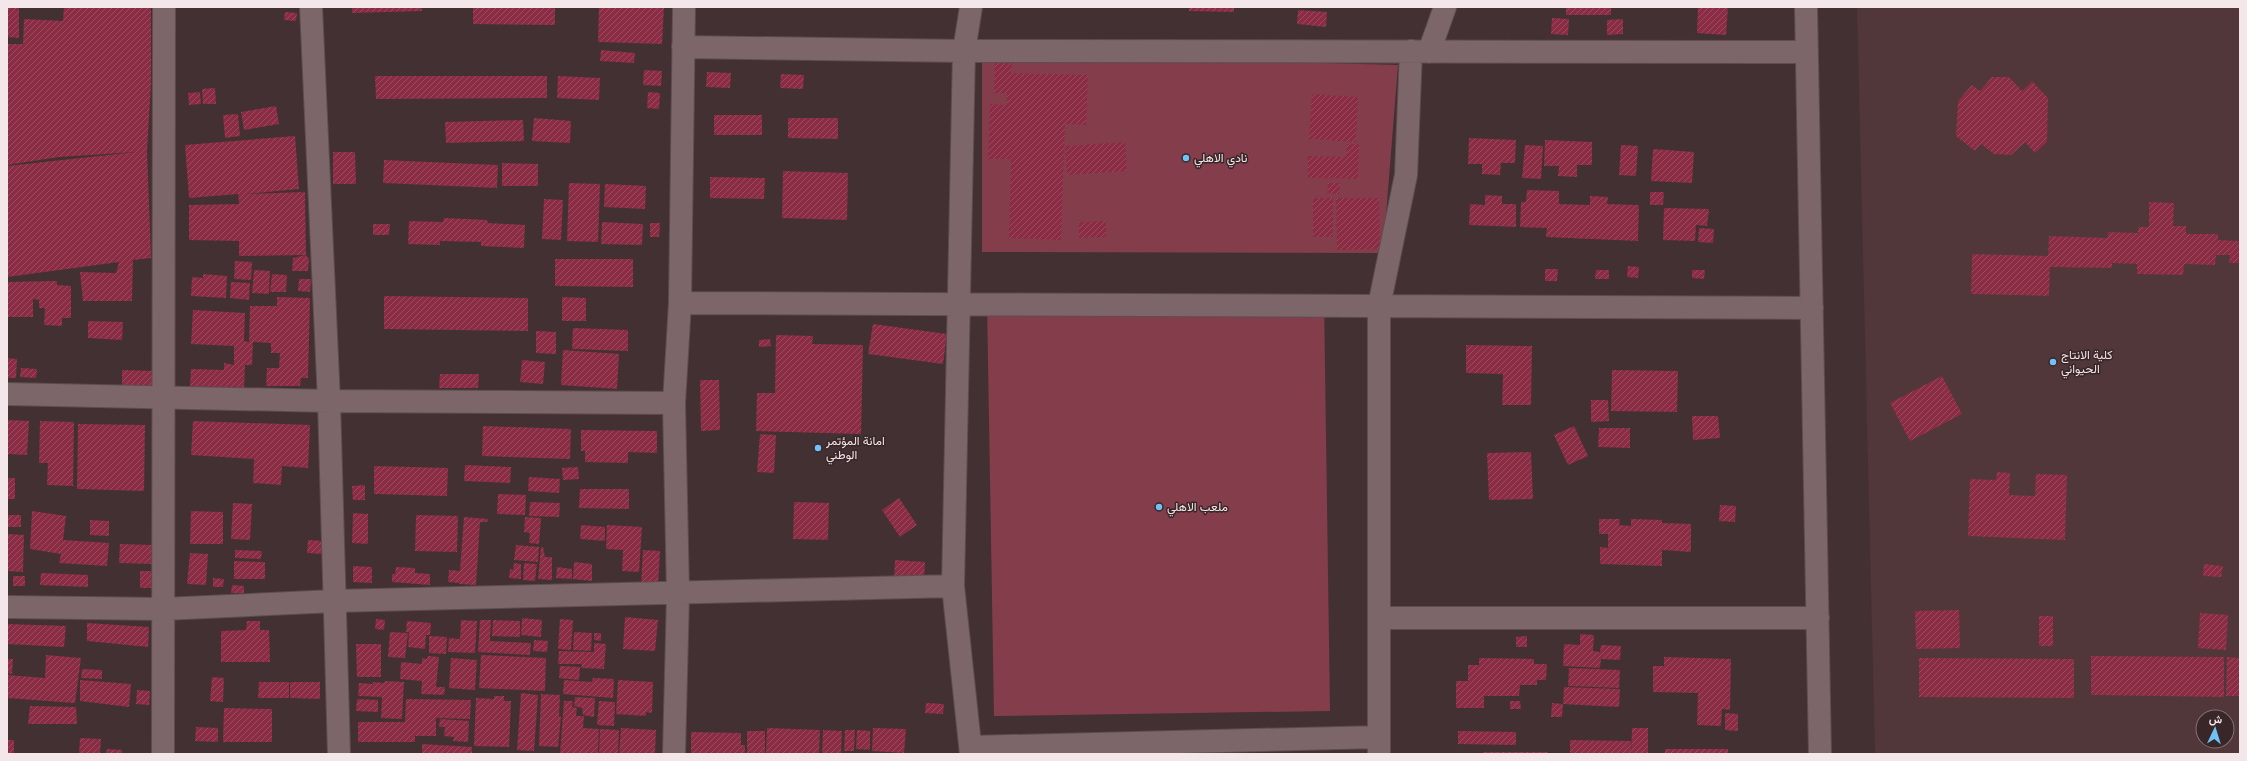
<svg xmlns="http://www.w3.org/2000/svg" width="2247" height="761" font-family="'Varela Round',Vazirmatn,sans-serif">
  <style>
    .built { fill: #51363a; fill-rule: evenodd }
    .grass { fill: #833d4b }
    .building { fill: url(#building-hatch) }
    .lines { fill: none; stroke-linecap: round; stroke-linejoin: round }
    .minor-casing { stroke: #5e4d50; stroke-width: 24 }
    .minor { stroke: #7c6669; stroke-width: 22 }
    .poi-dot { fill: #70c1f4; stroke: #382629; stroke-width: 1.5 }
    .labels { text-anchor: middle; stroke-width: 3; stroke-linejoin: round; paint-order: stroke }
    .poi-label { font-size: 12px; fill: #f4e7e9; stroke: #382629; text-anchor: start }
  </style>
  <defs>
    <pattern id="building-hatch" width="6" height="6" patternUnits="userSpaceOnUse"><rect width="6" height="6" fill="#8a2c43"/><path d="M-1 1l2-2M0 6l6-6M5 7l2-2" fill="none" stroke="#9b4b5e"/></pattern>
  </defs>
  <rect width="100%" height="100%" fill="#433032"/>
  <path class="built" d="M1857,7H2240V754H1875ZM2203,717H2227V741H2203Z"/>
  <path class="grass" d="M982,54L1398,65L1383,253L982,252Z
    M1324,297L1330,711L994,716L987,302Z"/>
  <path class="building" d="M7,7H19V38L7,37Z
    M64,7H151V84L147,151L151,258L133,260L132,301H83L80,272L116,273L119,262L7,277V166L136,152L59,157L7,165V44H23L24,19L63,21Z
    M352,7H422V11L352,13Z
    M473,7H555V25L473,24Z
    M599,7H664L662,44L598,42Z
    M1189,7H1234V12L1189,11Z
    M1566,7H1611V15H1566Z
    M1698,7H1728L1726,35L1697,33Z
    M1298,10L1327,12L1326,27L1297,24Z
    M285,12L297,13L296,21L284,20Z
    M1552,18L1569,19L1568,35L1551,34Z
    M1623,19V34L1607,35V20Z
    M601,50L635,53L634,63L600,61Z
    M995,61H1012L1011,73L1088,75L1086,125L1065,124L1061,240L1009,238L1011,159H988L990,104L1007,105V93H994Z
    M644,70L662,71L661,86L643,85Z
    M707,72L731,73L730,88L706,87Z
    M781,74L804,75L803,89L780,88Z
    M375,76H547V98L376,99Z
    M558,76L600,78L599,100L557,98Z
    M1992,77H2009L2022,91L2032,81L2048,98L2047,142L2035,153L2025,142L2011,155L1994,154L1981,144L1975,151L1956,136L1958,101L1972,85L1980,91Z
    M215,88L216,104H203L202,89Z
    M200,92L201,104L189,105L188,93Z
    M648,92L660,93L659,109L647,108Z
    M1312,94L1358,97L1356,142L1309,139Z
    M276,106L279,124L244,130L241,112Z
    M238,114L240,136L225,138L223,115Z
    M714,115H762V135H714Z
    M534,118L571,121L570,143L532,141Z
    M788,118H838V139L788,138Z
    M523,120L524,141L446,143L445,122Z
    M295,136L299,189L246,194L305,192L306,255L239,256V241L189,240V205L239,204L238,194L189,198L185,145Z
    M1469,138L1516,140L1515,163H1501L1500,175L1482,174V164H1468Z
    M1545,140L1592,142V165H1577V177L1558,176L1559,166H1544Z
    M1125,142L1127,171L1067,175L1065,146Z
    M1347,144H1359L1358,179L1308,178V156L1346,157Z
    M1525,145L1543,146L1541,179L1522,178Z
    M1621,145L1638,146L1636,176L1619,175Z
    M1653,149L1694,152L1692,183L1651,181Z
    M333,152H355L356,184H333Z
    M384,160L498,165L497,188L383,183Z
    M502,163L538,164V186H502Z
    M783,171L848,173L847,220L782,218Z
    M710,177L765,178L764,199L710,198Z
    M569,183L600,184L598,242L567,241Z
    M1328,183H1340L1339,194L1327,193Z
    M605,184L646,186L645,209L604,207Z
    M1527,190L1559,191V204L1590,205V196L1608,197L1607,204L1639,205L1638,241L1546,237L1547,228L1520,227L1521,202H1526Z
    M1650,192H1664L1663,205H1650Z
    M1485,195L1502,196V204H1516V227L1469,225L1470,204L1485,205Z
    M1313,198H1333V237H1313Z
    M1336,198H1379L1380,249L1337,250Z
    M544,199L563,200L561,240L542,239Z
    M2149,202L2174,203L2173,226H2186V234H2218V240L2240,241V263H2229L2230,255H2216L2215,265L2184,264L2183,275L2137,274V264L2112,263V268L2050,267L2049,296L1971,294L1972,254L2048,256L2049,236L2108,238V232L2138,233V227H2149Z
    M1664,208L1709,209L1707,226L1696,225L1695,241L1663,240Z
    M444,218L487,220L488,223L525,225L524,248L481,246V242L440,241V245L408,244L409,221L443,222Z
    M1106,221V237L1079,238V222Z
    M602,222L643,224L642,245L601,244Z
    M650,223H660L659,237H650Z
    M373,224H390L389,235H373Z
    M1699,228L1714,229L1713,243L1698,242Z
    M306,255L309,259L308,271H292L293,258Z
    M555,259H633V287L555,286Z
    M235,261L252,262L251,280L234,279Z
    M1628,266L1639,267L1638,278L1627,277Z
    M1545,269H1558L1557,281H1545Z
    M254,270L270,271L269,294L252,293Z
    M1596,270H1609V279H1595Z
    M1692,270H1705L1704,279L1692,278Z
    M203,274L227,276L226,298L191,296L192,277L203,278Z
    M272,274L287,275L286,292H270Z
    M299,279H311L310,292L298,291Z
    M57,281V285L71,286V318H62V326L44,325L45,308H39V300L33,299V317H7V282Z
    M231,282L250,283L249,300L230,298Z
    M384,296L528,298V331L384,329Z
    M277,297L310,298L308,378H301L300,386H266L267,368H279L280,353H271V343L253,342L252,365H245L244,389L190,387L191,369L224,370V363L234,365V346L191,344L193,310L245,313L244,341L249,342L250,306H277Z
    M562,297L586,298V321H562Z
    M88,321L123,322L122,340L88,338Z
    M873,324L947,334L943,364L868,354Z
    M573,328L628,330V351L572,349Z
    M536,331L556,332V354L536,353Z
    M776,335L813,336L812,344L863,345L861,434L756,431L757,393H775Z
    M770,339L771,346L759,347V340Z
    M1466,345L1532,346L1531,405H1502L1503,374L1466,373Z
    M563,350L619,354L617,389L561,385Z
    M7,358L17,359L16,378H7Z
    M522,360L545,362L543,384L520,382Z
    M21,368L37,369L36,378L20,377Z
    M122,370L153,371L152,386L122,385Z
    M1612,370L1678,371L1677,412L1611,411Z
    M440,374H479L478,388H439Z
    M1942,376L1962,414L1910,441L1890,403Z
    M700,380H719L720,430L701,431Z
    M1591,400H1608L1609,421L1591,422Z
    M1692,416H1718L1720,438L1693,440Z
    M7,420L29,421L27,455L7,454Z
    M40,421L74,422L73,486L47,485L48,463H39Z
    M193,421L310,425L308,468L282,466L281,485L253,483L254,459L191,455Z
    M78,424L145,425L144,491L77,489Z
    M483,426L571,429L570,459L482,456Z
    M1574,426L1588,456L1568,465L1554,435Z
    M1599,428H1630V448L1598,447Z
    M581,430L657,431V453L628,452V463L585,462V451H581Z
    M760,434L776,435L774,473L757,472Z
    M1531,452L1533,499L1489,500L1487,453Z
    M465,465L511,467L510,483L464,481Z
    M374,466L448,468L447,496L374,494Z
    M578,467L579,479L563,480L562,468Z
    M1997,472L2010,473L2009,495L2035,496L2036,474L2067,475L2065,540L1968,536L1970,479L1996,480Z
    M529,477L560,479L559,493L528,491Z
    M7,478H15V499H7Z
    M365,485V500H353L352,486Z
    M580,489H629V509L579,508Z
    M498,494L526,495L525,515L497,514Z
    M899,498L917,525L900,537L882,510Z
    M530,502L560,503L559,517L529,516Z
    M794,502L829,503L828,540L793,539Z
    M233,503L252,504L250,540L231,539Z
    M1720,505L1736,506L1735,522L1719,521Z
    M32,511L66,516L63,540L109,543L107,566L59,563L61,554L30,549Z
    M191,511L223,512V544H190Z
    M353,513L368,514V544L352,543Z
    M7,515H21V527H7Z
    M416,515L458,516L457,552L415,551Z
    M464,517L488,519L487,522H480L476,585L459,584Z
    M525,517L541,518L539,544L529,543L530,533L524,532Z
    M1599,519H1620L1619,525L1631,526V519L1662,520V523L1691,524V552L1662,550V566L1600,564V547L1608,548V534H1599Z
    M90,520L109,521V536L90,535Z
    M581,525L605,527V541L580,539Z
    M607,525L642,527L639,572L622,571L623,550L606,549Z
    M7,534L24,535L23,572L7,571Z
    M308,540L324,541L323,554L307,553Z
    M120,544L152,545V564L119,563Z
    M516,545L539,547L538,562L514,560Z
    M541,547H543L545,557H552V580L538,579Z
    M235,550L262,551L261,559L235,558Z
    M643,550L660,551L658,587L641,585Z
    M190,553L208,554L206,585L187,584Z
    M895,560L925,562L924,580L894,579Z
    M234,561L265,562V579H234Z
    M574,562L592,564V581L573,579Z
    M514,563L521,564V579L509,578L510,569L513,570Z
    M524,563L537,564L535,581L523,580Z
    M2204,564L2223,566L2221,577L2203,576Z
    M353,566L372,567V583L353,582Z
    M396,567L415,568V573L430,574V585L392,582V574H395Z
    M557,567L572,569V579L556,578Z
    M449,570L460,571L459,583L448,582Z
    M140,571H153L152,588H140Z
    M41,573L88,575V587L40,585Z
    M13,576H25V586H13Z
    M213,578L224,579L223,587H213Z
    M232,585L244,586V593H231Z
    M1959,610L1960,648L1916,649L1915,611Z
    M2200,613L2228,615L2226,650L2198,648Z
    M2039,616H2053V646H2039Z
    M625,617L658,620L655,651L623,649Z
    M522,618L542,620L541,637L521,635Z
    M376,619L385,620L384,630L375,629Z
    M560,619L573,620L571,650L558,649Z
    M461,620L477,621L475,653L448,652L449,638L460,639Z
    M480,620H491L490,641L531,643L530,655L478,652Z
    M493,620L520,621V637L492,636Z
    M247,621H260V630H269L270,662H221V631L246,630Z
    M407,621L431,623L430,635H426L425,649L408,647L409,632H406Z
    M87,623L149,627L148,647L87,641Z
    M7,624L66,626L64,647L7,644Z
    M390,632L408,633L405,658L388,657Z
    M574,632L592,633L591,651L573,650Z
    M594,633H601V641L594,640Z
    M1580,634L1594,635L1593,651L1600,652L1601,645L1621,646L1620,660L1601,659L1600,668L1563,666L1564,644L1580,645Z
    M429,636L447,637L446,654L429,653Z
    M1527,636V647H1516V637Z
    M534,640L548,641L547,652L533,651Z
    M594,643L606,644L604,669L581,668L582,664H558L559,651L594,652Z
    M356,644H381V677H357Z
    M46,655L81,658L75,703L7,698V675L45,678Z
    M481,655L546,658L545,691L479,688Z
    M428,656L439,657L436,687H445L444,695L421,694L422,681L400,679L401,662L422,664V658L427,659Z
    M2091,656L2224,657V697L2091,695Z
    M1664,657L1731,659L1730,710L1722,709L1721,726L1697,725L1698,693L1653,692V666H1664Z
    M2227,657L2240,658V696H2226Z
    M451,658L477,660L475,690L449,688Z
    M1479,658L1534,659V664H1547L1546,680H1537V685H1520L1519,696H1484V708H1456V681H1468V665H1479Z
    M1919,658L2074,659V698L1919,697Z
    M7,659H13L12,674L7,673Z
    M560,666L580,667L579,680L559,678Z
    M1569,668L1620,670L1619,688L1568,686Z
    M82,669L102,670V679L81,678Z
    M212,677L224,678L223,702L210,701Z
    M593,678L614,679L613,698L563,694L564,680L592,682Z
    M80,680L131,684L129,707L80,701Z
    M618,680L653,682L652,713L646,712V716L616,714Z
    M385,681L404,682L402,719L381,718L382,697L358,696L359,683L373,684V682L384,683Z
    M259,682H289V698H258Z
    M290,682H320V699L290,698Z
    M1564,687L1620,689L1619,707L1563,704Z
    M137,690L150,691L149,705L136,704Z
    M521,693L538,695L534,751L517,750Z
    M541,694L560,695L559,716L561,717L558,747L539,746Z
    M494,696H504V701H511L509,747L474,746L476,698L494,699Z
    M575,697L595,698L594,717L583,715L582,708L574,706Z
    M357,699L378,700V712L356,711Z
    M406,699L471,700L470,719L436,718V736H415V742H358V722H405Z
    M564,701H573L572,707L577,708L576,716H584L583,728L599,729L598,754H560Z
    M599,701L615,702L614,726L597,725Z
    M1510,701H1520L1521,709H1510Z
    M926,703L944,704L943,714L925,713Z
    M1552,703L1563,704L1562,717H1551Z
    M30,706L76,707L77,724H28Z
    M224,708L272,709V742H223Z
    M1725,713L1738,714V731L1725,730Z
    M440,719L469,721L468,742L453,741L454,737L444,736L445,727H439Z
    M196,727L218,728V742L195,741Z
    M621,728L656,730L655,754H619Z
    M767,728L820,730L819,754H766Z
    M873,728L906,729L904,753L872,751Z
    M1632,728H1648V754H1631Z
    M600,729L619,730L618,754H599Z
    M823,730L842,731L841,754H822Z
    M845,730H855L854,751H844Z
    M857,730L870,731V750L856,749Z
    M747,731H765V754H747Z
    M1458,731L1516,732V745L1458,744Z
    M691,732L741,733V745H745V754H691Z
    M80,738L101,739L100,754H79Z
    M7,740H14V754H7Z
    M1570,740L1631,741V754H1570Z
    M422,744L472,747V754H422Z
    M107,749L122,750V754H106Z
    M1665,749H1728V754H1665Z
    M1483,752H1548V754H1483Z"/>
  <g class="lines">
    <defs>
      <path id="minor" d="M311,7L329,401L339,754
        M971,7L964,51L953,586L971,754
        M1806,7L1820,754
        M683,47L964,51L1807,52
        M1429,52L1445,7
        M680,303L1812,308
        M7,394L329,401L674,403
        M7,607L163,609L334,601L953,586
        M1379,618H1818
        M971,747L1379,737
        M163,754L164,7
        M674,754L678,594L674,403L680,303L684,7
        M1379,754V306L1406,175L1411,51"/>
    </defs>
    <use href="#minor" class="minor-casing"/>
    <use href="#minor" class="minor"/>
  </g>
  <g class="poi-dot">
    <circle cx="1186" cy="158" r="4"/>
    <circle cx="2053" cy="362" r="4"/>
    <circle cx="818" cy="448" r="4"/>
    <circle cx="1159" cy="507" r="4"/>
  </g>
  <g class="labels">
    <g class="poi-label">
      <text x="1194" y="162">نادي الاهلي</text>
      <text x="2061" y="359">كلية الانتاج<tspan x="2061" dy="14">الحيواني</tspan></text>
      <text x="826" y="445">امانة المؤتمر<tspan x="826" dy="14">الوطني</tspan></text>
      <text x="1167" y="511">ملعب الاهلي</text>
    </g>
  </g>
  <rect width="2247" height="761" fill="none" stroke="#f4e7e9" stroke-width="16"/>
  <g transform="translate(2215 729) rotate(4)"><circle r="19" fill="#382629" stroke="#837376"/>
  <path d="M0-3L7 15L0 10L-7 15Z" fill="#70c1f4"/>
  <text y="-6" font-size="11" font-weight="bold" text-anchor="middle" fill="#f4e7e9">ش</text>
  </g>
</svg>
